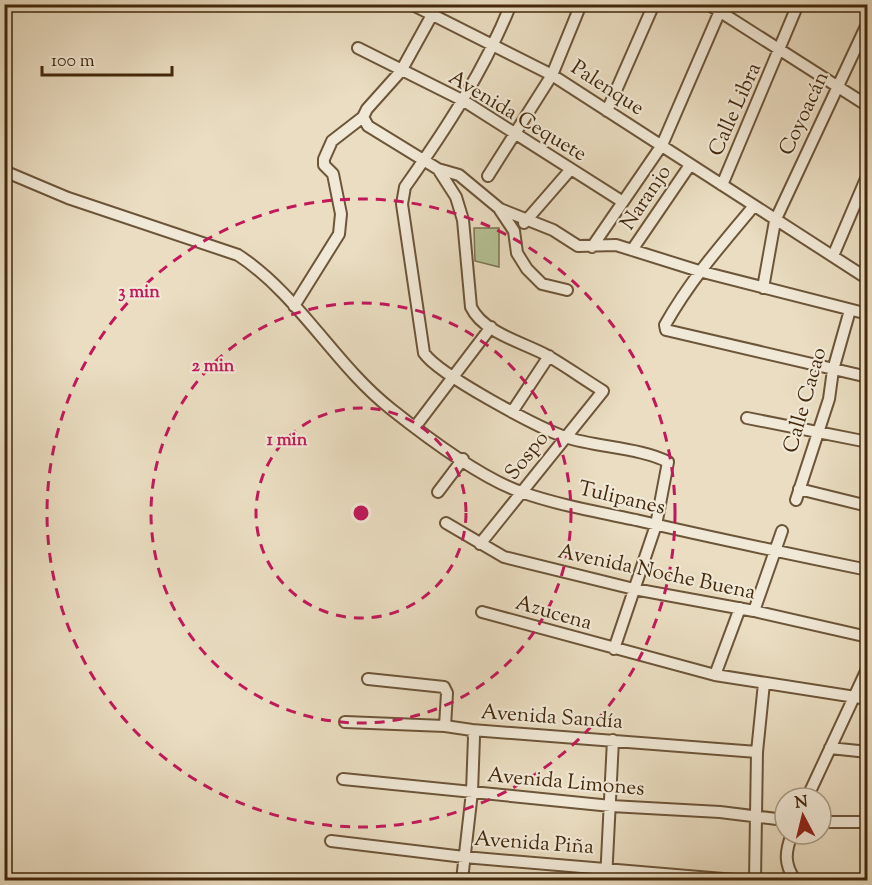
<svg xmlns="http://www.w3.org/2000/svg" width="872" height="885" font-family="'Sorts Mill Goudy',serif">
  <style>
    .green { fill: #b5c194; stroke: #7c7450; stroke-width: 1.5 }
    .lines { fill: none; stroke-linecap: round; stroke-linejoin: round }
    .minor-casing { stroke: #6d5538; stroke-width: 14 }
    .minor { stroke: #f1e9d7; stroke-width: 10 }
    .ring { fill: none; stroke: #c2185b; stroke-width: 3; stroke-dasharray: 10 8 }
    .labels { text-anchor: middle; stroke-width: 4.5; stroke-linejoin: round; paint-order: stroke }
    .street-label { font-size: 21px; fill: #43280b; stroke: #f1e9d7 }
    .centre { fill: #c2185b; stroke: #f1e9d7; stroke-width: 3 }
    .ring-label { font-size: 18px; text-anchor: middle; font-weight: bold; fill: #c2185b; stroke: #f1e9d7; stroke-width: 4.5; stroke-linejoin: round; paint-order: stroke }
  </style>
  <rect width="100%" height="100%" fill="#eaddc1"/>
  <filter id="stains"><feTurbulence type="fractalNoise" baseFrequency=".00333" numOctaves="4"/><feColorMatrix values="0 0 0 0 .2 0 0 0 0 .09 0 0 0 0 .02 0 0 0 .5 -.17"/></filter>
  <radialGradient id="worn" r=".72"><stop offset=".6" stop-color="#630" stop-opacity="0"/><stop offset="1" stop-color="#630" stop-opacity=".3"/></radialGradient>
  <path class="green" d="M474,228H499V267L475,261Z"/>
  <g class="lines">
    <defs>
      <path id="minor" d="M411,4L552,75L868,279
        M438,4L401,71L367,109L363,117L368,126L438,169L459,175L500,209L553,230L578,246L616,245L699,271L868,314
        M511,4C484,71 446,129 405,187L402,204L424,353C439,375 537,427 565,437C595,447 642,448 668,462L656,525L614,649
        M708,4L868,106
        M358,48L464,101L623,202
        M607,111L654,4
        M438,169L456,197L463,220L471,307C483,333 525,343 548,356C567,367 585,380 603,391L480,544
        M4,171L68,198L238,255C299,295 334,364 391,409C425,436 481,478 521,492C558,505 598,512 636,520C713,538 790,554 868,570
        M488,176L552,75L581,4
        M722,185L798,4
        M753,207C721,245 689,282 665,325L666,330L868,377
        M500,210L514,231L517,253L527,269L542,284L567,290
        M524,223L571,169
        M592,247L662,145L723,4
        M632,250L690,165
        M833,256L868,174
        M763,288L775,221L868,22
        M294,306L339,234L341,214L333,174L324,165V159L332,141L363,117
        M512,412L549,356
        M747,418L868,442
        M415,427L491,327
        M799,489L868,506
        M438,492L463,459
        M796,500L829,399L833,370L850,310
        M446,523L504,557L634,589L754,611L868,637
        M754,611L782,531
        M482,612L715,675L868,699
        M715,675L740,608
        M368,679L444,687L447,693L445,726
        M345,722L445,726L472,730L757,752
        M830,748L868,752
        M343,779L611,806L720,812L785,820
        M807,798L868,667
        M821,822H868
        M792,834C785,852 784,864 795,880
        M331,841L464,857L735,880
        M462,880L472,792L474,737L472,730
        M606,880L613,740
        M755,880L757,752L764,683"/>
    </defs>
    <use href="#minor" class="minor-casing"/>
    <use href="#minor" class="minor"/>
  </g>
  <g class="ring">
    <circle cx="361" cy="513" r="105"/>
    <circle cx="361" cy="513" r="210"/>
    <circle cx="361" cy="513" r="314"/>
  </g>
  <g class="labels">
    <g class="street-label">
      <text transform="translate(608 87) rotate(33)" y="7">Palenque</text>
      <text transform="translate(734 109) rotate(-66)" y="7">Calle Libra</text>
      <text transform="translate(803 113) rotate(-65)" y="7">Coyoacán</text>
      <text transform="translate(518 115) rotate(31)" y="7">Avenida Cequete</text>
      <text transform="translate(645 197) rotate(-56)" y="7">Naranjo</text>
      <text transform="translate(804 400) rotate(-74)" y="7">Calle Cacao</text>
      <text transform="translate(526 455) rotate(-51)" y="7">Sospo</text>
      <text transform="translate(622 497) rotate(13)" y="7">Tulipanes</text>
      <text transform="translate(657 571) rotate(12)" y="7">Avenida Noche Buena</text>
      <text transform="translate(554 612) rotate(16)" y="7">Azucena</text>
      <text transform="translate(552 716) rotate(4)" y="7">Avenida Sandía</text>
      <text transform="translate(566 781) rotate(5)" y="7">Avenida Limones</text>
      <text transform="translate(534 842) rotate(4)" y="7">Avenida Piña</text>
    </g>
  </g>
  <circle cx="361" cy="513" r="9" class="centre"/>
  <g class="ring-label">
    <text x="139" y="297">3 min</text>
    <text x="213" y="371">2 min</text>
    <text x="287" y="445">1 min</text>
  </g>
  <rect width="872" height="885" fill="none" stroke="#eaddc1" stroke-width="24"/>
  <rect x="6" y="6" width="860" height="873" fill="none" stroke="#43280b" stroke-width="3"/>
  <rect x="12" y="12" width="848" height="861" fill="none" stroke="#43280b" stroke-width="1.5"/>
  <g transform="translate(803 816) rotate(353)"><circle r="28" fill="#f1e9d7" stroke="#ab9c85" stroke-width="1.5"/>
  <path d="M0-4.5L10 22L0 15L-10 22Z" fill="#8f2418"/>
  <text y="-9" font-size="16" font-weight="bold" text-anchor="middle" fill="#43280b">N</text>
  </g>
  <path d="M42 66v9h130v-9" fill="none" stroke="#43280b" stroke-width="3"/>
  <text x="51" y="66" font-size="18" fill="#43280b" stroke="#f1e9d7" stroke-width="4.5" paint-order="stroke">100 m</text>
  <rect width="100%" height="100%" filter="url(#stains)"/>
  <rect width="100%" height="100%" fill="url(#worn)"/>
</svg>
